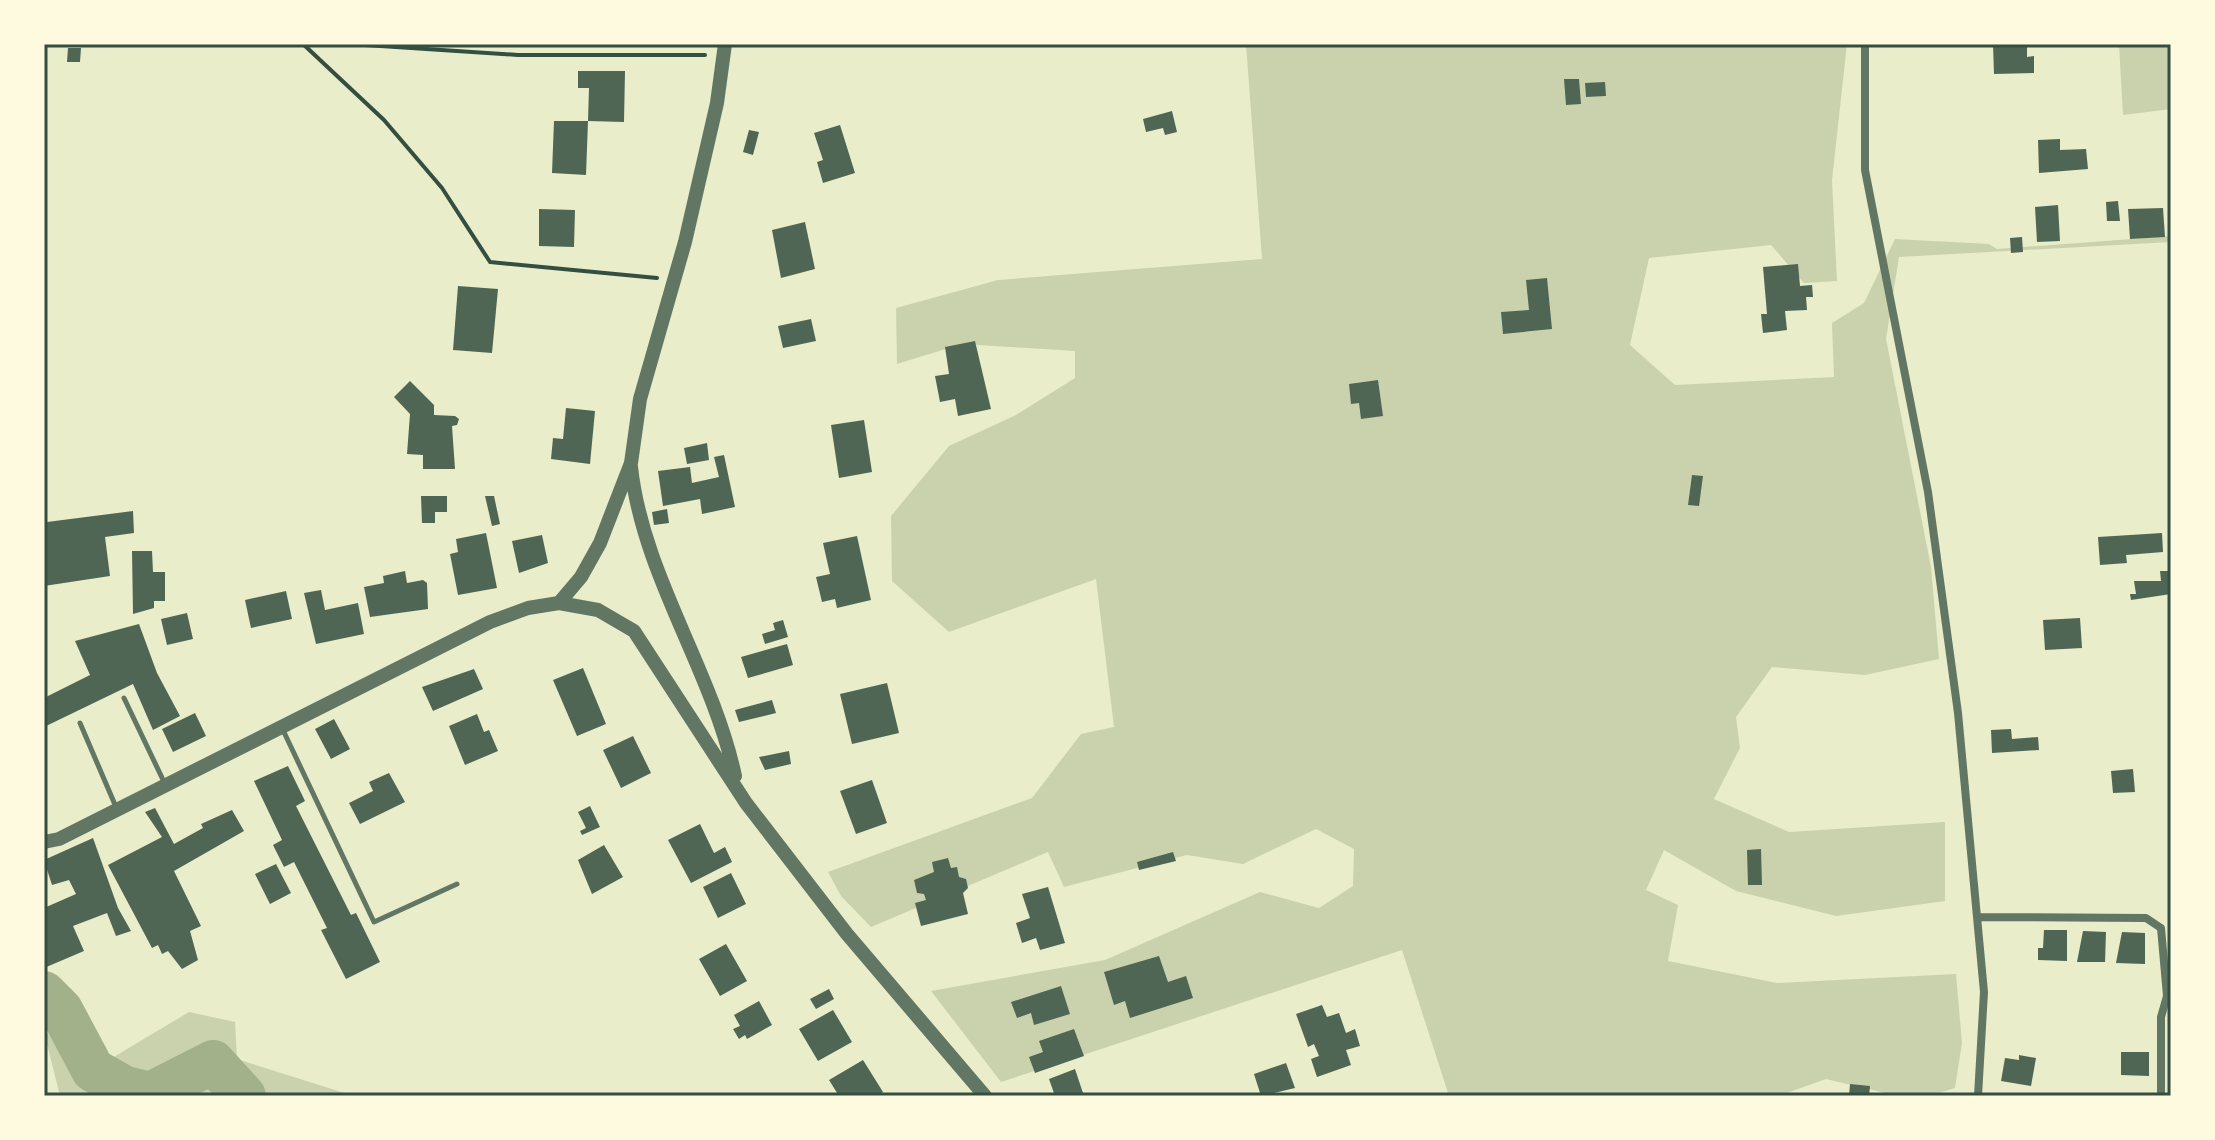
<svg xmlns="http://www.w3.org/2000/svg" width="2215" height="1140" font-family="'Public Sans',sans-serif">
  <style>
    .green { fill: #cad2ad }
    .lines { fill: none; stroke-linecap: round; stroke-linejoin: round }
    .river { stroke: #a3b18a; stroke-width: 44 }
    .building { fill: #4f6655 }
    .path { stroke: #344e41; stroke-width: 4 }
    .service { stroke: #617663; stroke-width: 5 }
    .minor { stroke: #617663; stroke-width: 8 }
    .tertiary { stroke: #617663; stroke-width: 14 }
    .neatline { fill: none; stroke: #344e41; stroke-width: 3 }
  </style>
  <rect width="100%" height="100%" fill="#e9edc9"/>
  <path class="green" d="M1246,44H1847L1832,180L1837,281L1804,283L1771,245L1649,258L1630,345L1675,385L1834,377L1832,323L1864,303L1895,239L1989,244L1997,249L2171,236V242L1899,257L1886,339L1931,567L1939,659L1865,675L1772,667L1736,717L1740,748L1714,799L1789,832L1945,822V901L1836,916L1736,891L1664,850L1646,890L1678,905L1668,961L1777,983L1956,974L1962,1043L1955,1088L1929,1096H1898L1826,1079L1778,1096H1449L1402,950L1001,1082L931,991L1105,960L1260,892L1319,908L1353,886L1354,849L1316,829L1243,864L1187,855L1064,887L1048,852L871,927L841,896L828,872L1032,798L1081,734L1114,727L1096,579L949,632L892,581L891,516L949,446L1016,415L1075,378V351L962,344L897,364L896,308L998,280L1262,259Z
    M2119,44H2171V109L2123,115Z
    M189,1012L235,1022L237,1059L354,1096H60L44,1032L112,1058Z"/>
  <g class="lines">
    <path class="river" d="M44,993L61,1010L93,1070L125,1088L150,1094L213,1062L244,1096"/>
  </g>
  <path class="building" d="M1993,44H2027V57L2034,56V73L1994,74Z
    M68,48H81L80,62H67Z
    M578,71H625L624,122L588,121L589,88H578Z
    M1564,79H1579L1581,104L1566,105Z
    M1605,82L1606,96L1586,97L1585,83Z
    M1172,111L1177,132L1165,135L1163,128L1146,132L1143,119Z
    M554,121H588L586,175L552,173Z
    M840,125L855,173L823,183L817,162L823,160L814,133Z
    M749,130L759,132L753,155L743,152Z
    M2060,139V150L2086,149L2088,169L2039,173L2038,140Z
    M2118,201L2120,221H2107L2106,202Z
    M2058,205L2060,241L2037,242L2035,207Z
    M2163,208L2165,237L2130,239L2128,209Z
    M539,209L575,210L574,247L539,246Z
    M805,222L815,269L781,278L772,230Z
    M2022,237L2023,252L2011,253L2010,238Z
    M1798,264L1800,286L1812,285L1813,297H1806L1807,310L1785,311L1787,330L1763,333L1761,314H1767L1763,267Z
    M1547,278L1552,329L1503,334L1501,312L1529,310L1526,280Z
    M458,286L498,289L492,353L453,350Z
    M811,319L816,341L783,348L778,326Z
    M975,341L991,409L958,416L955,399L940,402L935,376L949,374L945,347Z
    M1378,380L1383,416L1361,419L1359,403L1351,404L1349,384Z
    M410,381L434,405V415L455,416L459,419L457,425L452,426L455,469H423V455L407,454L410,414L394,397Z
    M566,408L595,411L590,464L551,459L553,438L563,439Z
    M864,420L872,472L839,478L831,425Z
    M707,443L709,460L687,464L684,448Z
    M724,455L735,507L702,514L700,499L663,506L658,471L690,467L692,483L719,477L714,457Z
    M1692,475L1703,476L1699,506L1688,505Z
    M421,496H447V512H435V523H422Z
    M485,496H494L500,524L492,526Z
    M667,509L669,523L654,525L652,512Z
    M44,510L47,522L133,511L134,533L105,537L110,576L44,586Z
    M486,533L497,588L458,595L450,554L458,552L456,539Z
    M2162,533L2163,552L2126,555L2127,563L2100,565L2098,537Z
    M542,535L548,563L519,573L512,541Z
    M857,536L871,600L837,608L835,599L822,602L816,577L830,574L823,543Z
    M132,551H152L153,572H165V601H154V608L133,614Z
    M405,571L407,583L423,580L427,583L428,609L370,617L364,587L384,583L383,576Z
    M2160,571H2171V594L2131,600L2130,594H2136L2134,581H2161Z
    M321,590L325,610L358,603L364,634L316,644L304,593Z
    M286,591L292,619L251,628L245,600Z
    M187,613L193,639L167,645L161,619Z
    M2080,618L2082,648L2045,650L2043,620Z
    M783,620L788,637L765,644L762,634L775,630L773,623Z
    M139,624L157,673L180,716L153,730L133,684L44,727V698L90,675L75,641Z
    M787,644L793,665L748,678L741,657Z
    M583,668L606,724L577,736L553,680Z
    M474,669L483,689L433,711L422,687Z
    M887,683L899,733L852,744L840,694Z
    M772,700L776,713L739,722L735,710Z
    M195,713L206,736L173,752L162,729Z
    M477,714L484,732L489,730L498,751L465,765L449,726Z
    M334,719L350,749L331,759L315,729Z
    M2011,729L2012,739L2038,737L2039,750L1992,753L1991,730Z
    M633,736L651,773L621,788L603,750Z
    M789,751L791,764L765,770L759,757Z
    M288,766L305,801L296,806L351,915L356,913L380,962L346,979L321,930L327,928L294,862L284,867L273,845L282,840L254,781Z
    M2133,769L2135,792L2113,793L2111,771Z
    M389,773L405,802L360,824L349,803L373,791L369,782Z
    M872,780L887,823L856,834L840,791Z
    M590,806L600,827L582,835L580,831L586,828L578,812Z
    M155,808L174,844L203,828L201,824L232,810L244,831L174,871L201,926L190,931L198,960L182,969L168,951L162,954L158,945L152,948L108,865L162,837L145,812Z
    M700,824L714,853L725,847L732,862L691,883L668,840Z
    M93,838L118,908L131,931L116,936L107,913L73,926L84,951L44,968V908L76,894L69,880L52,885L44,860Z
    M604,845L623,877L592,894L578,860Z
    M1761,849L1762,885H1748L1747,850Z
    M1173,852L1176,861L1139,870L1137,862Z
    M948,858L951,868L957,867L959,877L966,879L968,888L963,893L968,914L921,926L915,903L926,900L924,894L917,893L914,880L934,872L932,862Z
    M276,864L291,893L270,904L255,874Z
    M731,873L746,904L718,918L703,887Z
    M1048,887L1065,943L1040,950L1036,938L1022,943L1016,923L1030,918L1022,894Z
    M2044,930H2067V961L2038,960V948H2043Z
    M2083,931L2106,932L2105,962H2077Z
    M2122,932L2145,933V964L2116,963Z
    M726,944L747,981L720,996L699,959Z
    M1159,956L1168,982L1186,976L1193,998L1130,1018L1125,1001L1114,1005L1104,972Z
    M1061,986L1070,1014L1034,1025L1031,1013L1017,1018L1011,1002Z
    M829,989L834,999L816,1009L810,999Z
    M759,1001L772,1025L747,1039L745,1035L739,1039L733,1029L740,1026L734,1015Z
    M1322,1005L1327,1017L1339,1013L1346,1033L1355,1029L1360,1046L1346,1050L1351,1065L1317,1077L1311,1059L1319,1056L1314,1044L1308,1047L1296,1014Z
    M833,1010L852,1042L818,1061L799,1029Z
    M1074,1029L1084,1056L1035,1073L1029,1057L1043,1052L1039,1041Z
    M2121,1052H2149V1076L2121,1075Z
    M2019,1055L2036,1058L2031,1086L2001,1081L2005,1058L2019,1060Z
    M863,1060L883,1092L877,1096H839L829,1080Z
    M1286,1063L1295,1088L1261,1096L1254,1074Z
    M1075,1069L1084,1096H1055L1049,1079Z
    M1850,1084L1870,1086L1869,1096H1849Z"/>
  <g class="lines">
    <path class="path" d="M303,44L384,120L442,188L490,262L657,278
      M350,44L518,55H705"/>
    <path class="service" d="M124,698L165,784
      M80,723L116,807
      M282,728L374,922L457,884"/>
    <path class="minor" d="M1865,44V170L1928,492L1958,713L1984,992L1978,1096
      M1977,917L2146,918L2161,928L2167,996L2161,1017V1096"/>
    <path class="tertiary" d="M631,467C643,576 712,669 735,776
      M559,603L581,577L600,543L631,463L640,399L685,242L717,103L725,44
      M44,842L59,839L490,622L528,608L559,603L598,610L634,631L746,803L847,934L985,1096"/>
  </g>
  <rect width="2215" height="1140" fill="none" stroke="#fefae0" stroke-width="92"/>
  <rect x="46" y="46" width="2123" height="1048" class="neatline"/>
</svg>
